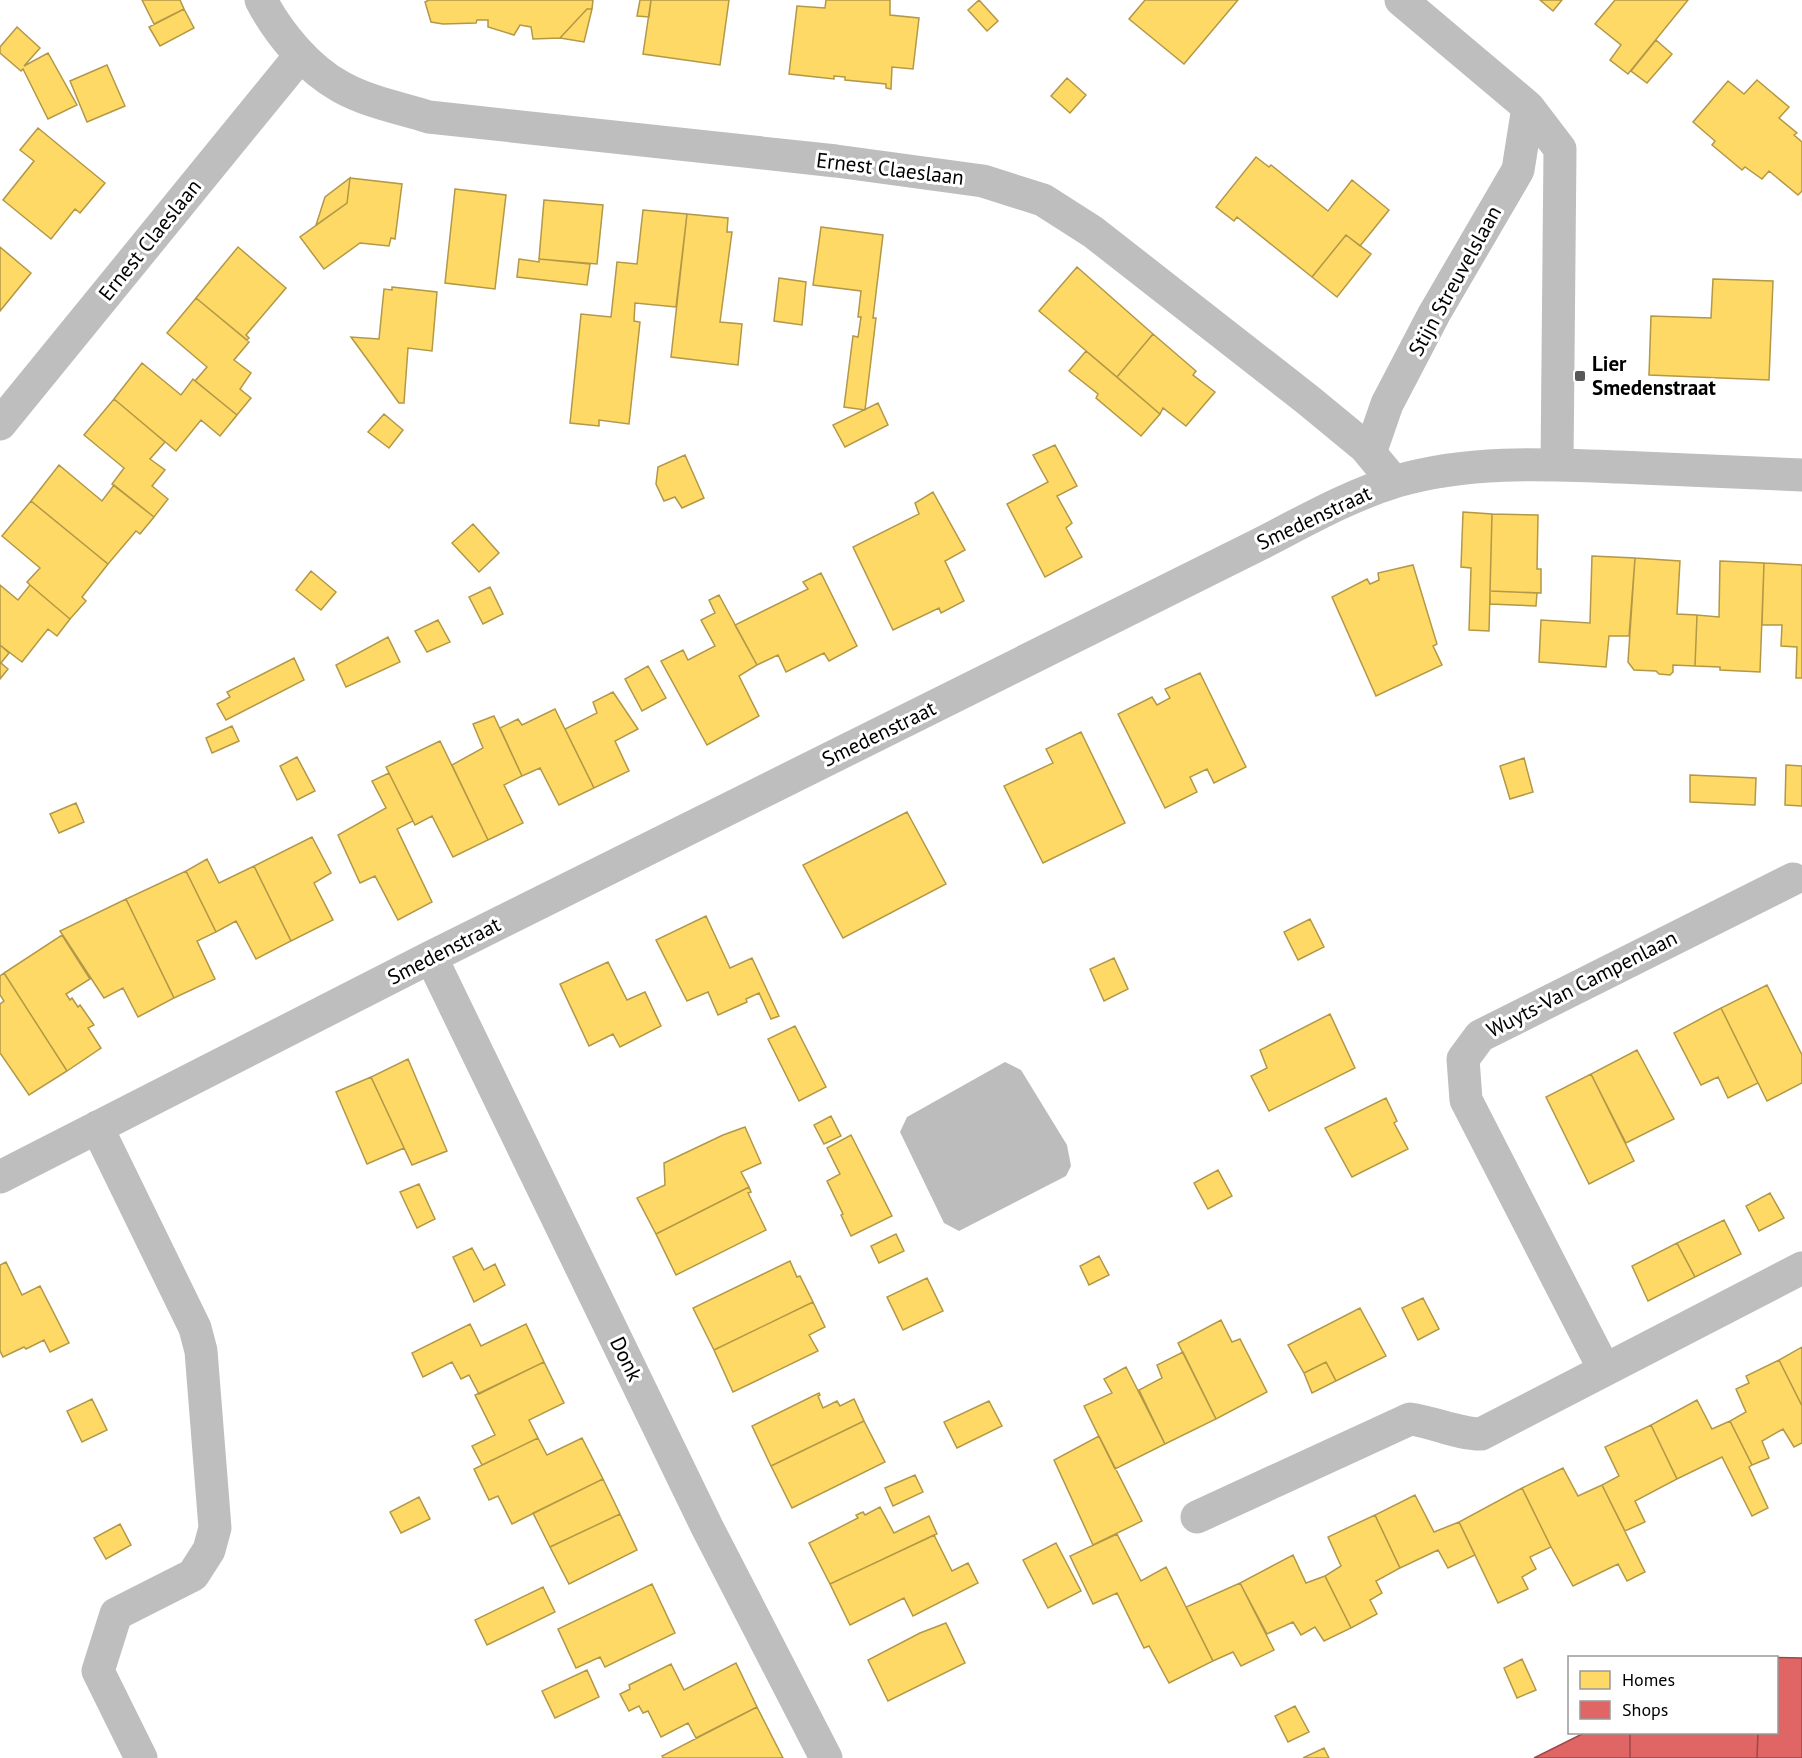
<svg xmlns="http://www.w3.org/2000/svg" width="1802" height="1758" font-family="'PT Sans',sans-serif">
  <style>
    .water { fill: #bcbcbc }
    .homes { fill: #ffd966; stroke: #b29847; stroke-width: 1.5 }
    .shops { fill: #e06666; stroke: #9d4747; stroke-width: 1.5 }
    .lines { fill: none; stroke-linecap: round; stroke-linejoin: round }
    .minor { stroke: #bebebe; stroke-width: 33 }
    .poi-dot { fill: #595959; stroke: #fff; stroke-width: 2 }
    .labels { text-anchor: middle; stroke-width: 6; stroke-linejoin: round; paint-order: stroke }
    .street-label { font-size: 21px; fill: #000; stroke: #fff }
    .poi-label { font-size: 21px; font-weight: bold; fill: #000; stroke: #fff; text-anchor: start }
  </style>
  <rect width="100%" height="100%" fill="#fff"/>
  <path class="water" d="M1005,1062L1021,1070L1067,1145L1071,1166L1066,1176L959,1231L944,1223L900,1132L907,1117Z"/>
  <path class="homes" d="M142,0H180L184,9L154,24Z
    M429,0H593L592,9H587L560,38L533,39L531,27L520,25L514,35L488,27V20H477L476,23L443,24L431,22L425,2Z
    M640,0H651L649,17L637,16Z
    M651,0H729L720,65L643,54Z
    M826,0H890V15L919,18L913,69L892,67L891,89L886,88V84L845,80V77L834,76V79L789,74L797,6L825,8Z
    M979,0L998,21L987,31L968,10Z
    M1145,0H1238L1184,64L1129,19Z
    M1540,0H1562L1553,11Z
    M1615,0H1688L1628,74L1610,60L1621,45L1595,24Z
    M184,9L194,28L160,46L149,27Z
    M587,9H592L584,42L560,38Z
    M17,27L40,48L24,66L48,53L77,105L48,119L23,69L21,71L0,53V47Z
    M1656,40L1672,54L1647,83L1631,71Z
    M107,65L125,106L87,122L70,81Z
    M1067,78L1086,95L1070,113L1051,96Z
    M1757,80L1789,107L1779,118L1797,133L1794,135L1802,142V191L1798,195L1769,171L1762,179L1745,167L1742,170L1712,145L1715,141L1693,122L1728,81L1744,94Z
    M38,128L105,183L80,213L75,209L51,239L3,200L34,161L20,150Z
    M1256,157L1269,167L1271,165L1328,211L1352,180L1389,210L1360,246L1346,235L1312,277L1237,217L1234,221L1216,207Z
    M350,178L402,184L395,239L391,238L389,246L360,243L324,269L300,237L347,203Z
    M350,178L347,203L316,225L325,197Z
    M455,189L506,195L495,289L445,283Z
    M544,200L603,205L597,264L539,259Z
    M643,210L687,214L676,307L635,303L634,321L640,322L629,424L599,420V426L570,423L581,314L611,317L617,262L637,264Z
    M687,214L728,218L727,232H732L720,322L742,324L738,365L671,357Z
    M821,227L883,235L873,318H876L865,410L844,407L853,336L858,337L861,317H858L861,291L813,285Z
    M1346,235L1371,254L1337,297L1312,277Z
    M0,247L31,273L0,311Z
    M238,247L286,288L246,335L249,338L247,340L196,298Z
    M519,259L539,262V259L590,264L587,285L517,277Z
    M1077,267L1153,334L1117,377L1039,311Z
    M779,278L806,282L802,325L774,321Z
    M1713,279L1773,281L1769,380L1649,375L1651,316L1711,318Z
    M392,287L437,292L432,351L408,348L404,403H399L351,337L379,339L384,289L392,290Z
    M196,298L249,342L234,360L251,373L240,389L251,398L237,415L195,381L207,367L167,333Z
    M1153,334L1196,371L1193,375L1215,392L1186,426L1163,408L1160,414L1117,377Z
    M1086,351L1160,414L1141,436L1096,398L1098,394L1069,371Z
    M142,363L181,395L193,379L237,415L220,436L201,420L176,451L114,399Z
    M114,399L165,442L150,459L165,470L152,486L168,499L154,517L112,484L124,468L84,435Z
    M878,403L888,425L845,447L833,425Z
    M384,414L403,430L389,448L368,432Z
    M1055,445L1077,486L1057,496L1072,523L1066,528L1082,557L1045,577L1007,504L1048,482L1033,455Z
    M685,455L704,498L682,508L675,497L664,501L656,484L658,467Z
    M59,465L102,501L114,485L154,517L140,534L136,531L108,564L31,501Z
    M933,492L965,550L945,561L964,601L941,613L939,608L893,630L853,547L919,514L915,503Z
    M31,501L108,564L82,597L86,601L70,619L30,585L27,582L40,568L2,536Z
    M1463,512L1492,514L1489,631L1469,630L1471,568L1461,567Z
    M1492,514L1538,515L1537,569H1541V593L1490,591Z
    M473,524L499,553L479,572L452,543Z
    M1592,556L1635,558L1629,636H1609L1606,667L1539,662L1541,620L1590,623Z
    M1635,558L1680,561L1677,614L1697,615L1695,666L1673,665V672L1670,675L1659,674L1656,671L1634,670L1628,662Z
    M1720,561L1764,563L1760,672L1720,670V667L1695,666L1697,615L1719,617Z
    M1764,563L1802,565V678H1796L1797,647L1781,646L1782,625H1762Z
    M1413,565L1437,644L1433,646L1442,665L1376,696L1332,597L1367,579L1370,584L1379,580L1378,573Z
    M311,571L336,592L321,610L296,590Z
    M821,573L857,646L829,661L824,653L786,672L778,655L757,665L735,625L808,589L803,582Z
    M0,585L18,600L30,585L70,619L57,636L48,629L22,662L0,645Z
    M490,587L503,614L483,624L469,597Z
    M1490,591L1537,593L1536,606L1490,604Z
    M719,595L757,665L739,676L759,716L707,745L661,661L683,650L688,660L715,646L701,620L715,613L709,600Z
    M438,620L450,642L427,652L415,631Z
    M388,637L400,662L346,687L336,665Z
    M0,645L9,653L1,663L8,669L0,679Z
    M294,658L304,680L226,720L217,704L230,697L227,692Z
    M648,666L666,698L642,711L625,679Z
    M1200,673L1246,767L1214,783L1207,769L1190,777L1197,792L1165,808L1118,714L1152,697L1157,705L1170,698L1165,689Z
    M613,692L638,729L615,741L629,771L594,788L565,729L597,713L593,702Z
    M555,709L594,788L559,805L540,768L522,776L500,728L518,719L522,725Z
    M494,716L522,776L504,785L523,823L488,840L452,765L483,748L473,724Z
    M232,726L239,741L212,753L206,738Z
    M1081,732L1125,823L1043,863L1004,786L1053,763L1046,749Z
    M440,741L488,840L453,857L432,816L415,825L386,767Z
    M297,757L315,791L297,800L280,766Z
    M1524,758L1533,792L1510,799L1500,766Z
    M1786,765L1802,766V806L1785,805Z
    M389,773L413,821L397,829L432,902L398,920L375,876L360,883L338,835L386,808L372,781Z
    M1690,775L1756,778L1755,805L1690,802Z
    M76,803L84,822L59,833L50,814Z
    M907,812L946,884L843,938L803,865Z
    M312,837L331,873L314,883L333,920L291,941L254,866Z
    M207,859L219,883L254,866L291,941L256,959L236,921L216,932L186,871Z
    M186,871L216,932L197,941L215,979L174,998L126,899Z
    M126,899L174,998L138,1017L123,988L104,998L60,931Z
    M706,916L730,968L752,958L779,1016L771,1019L759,993L746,999L747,1002L718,1015L708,992L687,1001L656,940Z
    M1310,919L1324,947L1298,960L1284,932Z
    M62,935L90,979L66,994L70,1000L72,998L78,1007L80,1005L94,1025L88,1028L101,1048L67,1071L4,973Z
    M1114,958L1128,989L1104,1001L1090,969Z
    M608,962L627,1000L645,992L661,1026L620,1047L613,1034L589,1046L560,984Z
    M4,973L67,1071L29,1095L0,1053V1004L4,1001L0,995V976Z
    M1767,985L1802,1055V1083L1767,1101L1721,1008Z
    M1721,1008L1758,1083L1728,1098L1718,1077L1701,1085L1674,1033Z
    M1330,1014L1355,1068L1269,1111L1251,1076L1267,1068L1260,1050Z
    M795,1026L826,1087L799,1101L768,1039Z
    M1637,1050L1674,1119L1626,1143L1591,1074Z
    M408,1059L447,1151L412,1165L371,1077Z
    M1591,1074L1634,1161L1589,1184L1546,1097Z
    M371,1077L404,1148L367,1164L336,1092Z
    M1386,1098L1397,1121L1394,1123L1408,1149L1352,1177L1325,1128Z
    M831,1116L841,1136L824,1144L814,1125Z
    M745,1127L761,1163L741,1172L749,1187L656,1234L637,1198L665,1185L664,1163L723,1135Z
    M851,1135L892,1216L851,1236L841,1215L843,1214L827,1181L840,1174L827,1148Z
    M1218,1170L1232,1196L1208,1209L1194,1183Z
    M419,1184L435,1219L417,1228L400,1192Z
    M749,1187L751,1192L748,1193L766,1230L676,1275L656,1234Z
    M1770,1193L1784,1218L1759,1231L1746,1206Z
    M1724,1220L1741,1254L1695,1277L1677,1243Z
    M896,1234L904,1251L879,1263L871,1246Z
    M1677,1243L1695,1277L1648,1301L1632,1266Z
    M472,1248L484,1270L495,1264L505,1285L474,1302L453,1257Z
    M1099,1256L1109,1275L1089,1285L1080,1266Z
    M790,1261L797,1277L800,1276L813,1302L714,1350L693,1308Z
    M6,1262L22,1295L40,1286L69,1343L50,1352L44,1340L26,1349L24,1347L3,1357L0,1351V1265Z
    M927,1278L943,1311L903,1330L887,1297Z
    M1423,1298L1439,1329L1418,1340L1402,1308Z
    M813,1302L825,1327L809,1335L818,1351L733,1392L714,1350Z
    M1360,1308L1386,1356L1336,1381L1326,1362L1304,1373L1288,1345Z
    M1221,1320L1232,1342L1240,1339L1267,1392L1216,1419L1178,1343Z
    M470,1324L481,1346L526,1324L544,1362L479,1394L469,1375L461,1379L452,1362L423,1377L412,1353Z
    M1802,1347V1406L1779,1360Z
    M1183,1352L1216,1419L1165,1444L1139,1390L1162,1378L1157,1365Z
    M1779,1360L1802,1406V1443L1794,1447L1783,1429L1762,1441L1769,1458L1752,1465L1730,1421L1746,1412L1736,1389L1749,1383L1746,1376Z
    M544,1362L564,1403L529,1420L538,1438L482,1465L472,1446L495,1435L475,1395Z
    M1326,1362L1336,1381L1312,1393L1304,1373Z
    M1126,1367L1165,1444L1115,1469L1084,1406L1112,1393L1104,1379Z
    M819,1393L820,1395L818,1396L823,1408L837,1401L840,1406L854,1399L864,1421L771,1466L752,1426Z
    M92,1399L107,1430L82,1442L67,1411Z
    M1697,1400L1712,1429L1730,1421L1752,1465L1749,1467L1768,1508L1752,1516L1722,1457L1677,1479L1651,1425Z
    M989,1401L1002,1426L957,1448L944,1422Z
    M864,1421L885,1462L792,1508L771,1466Z
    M1651,1425L1677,1479L1635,1501L1645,1522L1625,1531L1602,1485L1619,1476L1605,1447Z
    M1099,1436L1142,1521L1093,1545L1054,1460Z
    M538,1438L547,1455L582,1438L603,1479L512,1524L498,1496L489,1500L474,1469Z
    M1563,1468L1578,1496L1602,1485L1645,1572L1627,1581L1618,1564L1573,1586L1551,1547L1522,1488Z
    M915,1475L923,1492L893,1506L885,1488Z
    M603,1479L620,1514L550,1547L533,1513Z
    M1522,1488L1551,1547L1530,1557L1536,1569L1522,1577L1528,1589L1498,1603L1459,1522Z
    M1415,1495L1434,1532L1459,1522L1475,1555L1448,1568L1438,1550L1400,1568L1375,1515Z
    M419,1497L430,1519L401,1533L390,1512Z
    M880,1507L894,1533L929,1516L937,1534L830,1584L809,1543L858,1518L856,1515L863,1512L865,1515Z
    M620,1514L637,1550L569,1584L550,1547Z
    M1375,1515L1400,1568L1376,1581L1382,1593L1370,1600L1377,1614L1351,1628L1325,1576L1341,1566L1328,1537Z
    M120,1524L131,1545L106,1559L94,1538Z
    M1117,1534L1141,1581L1166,1567L1213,1661L1169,1683L1149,1646L1144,1648L1117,1593L1093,1604L1070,1556Z
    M934,1535L952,1571L968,1563L978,1583L913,1616L904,1598L850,1625L830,1584Z
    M1056,1543L1081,1591L1048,1608L1023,1560Z
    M1293,1555L1306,1583L1325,1576L1351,1628L1324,1641L1315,1627L1301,1635L1293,1622L1267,1634L1240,1583Z
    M1240,1583L1274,1650L1241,1666L1233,1652L1213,1661L1186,1607Z
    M652,1584L675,1633L605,1667L600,1657L576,1668L558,1629Z
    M543,1587L555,1612L487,1645L475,1620Z
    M946,1623L965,1663L888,1701L868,1660L920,1633Z
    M1522,1659L1536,1690L1517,1698L1504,1668Z
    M736,1663L757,1707L696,1738L688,1723L661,1737L648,1711L643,1713L639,1706L629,1711L620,1694L630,1689L629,1685L671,1664L684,1690Z
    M587,1670L599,1697L555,1718L542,1691Z
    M1295,1706L1309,1732L1288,1742L1275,1716Z
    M757,1707L783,1758H663L662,1756Z
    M1324,1748L1329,1758H1303Z"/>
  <path class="shops" d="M1759,1657L1802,1658V1758H1757L1758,1732H1776V1658Z
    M1586,1732H1630V1758H1534Z
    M1630,1732H1758L1757,1758H1630Z"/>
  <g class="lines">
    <path class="minor" d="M261,0C278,33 308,69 341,87C368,102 400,108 429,117L836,161L983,181L1043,200L1093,232L1308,400L1365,447L1394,482
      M1401,0L1528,107L1560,149L1557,465
      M0,424L300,56
      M1370,453L1387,404L1434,314L1518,170L1528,107
      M431,957L707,1527L826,1758
      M97,1127L195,1328L201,1351L215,1528L209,1550L193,1575L116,1614L98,1671L141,1758
      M0,1177L431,957L1260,544C1305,521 1348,496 1397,481C1469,460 1545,464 1619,467C1680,470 1741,472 1802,475
      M1604,1369L1466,1100L1463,1059L1480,1036L1793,879
      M1197,1517L1410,1419C1434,1422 1457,1434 1481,1434L1802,1268"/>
  </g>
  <rect class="poi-dot" x="1574" y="370" width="12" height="12" rx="3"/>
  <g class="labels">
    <g class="street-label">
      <text transform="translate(890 169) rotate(7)" y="7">Ernest Claeslaan</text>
      <text transform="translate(150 240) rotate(-51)" y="7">Ernest Claeslaan</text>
      <text transform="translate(1455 281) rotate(-61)" y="7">Stijn Streuvelslaan</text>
      <text transform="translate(1314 518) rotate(-25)" y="7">Smedenstraat</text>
      <text transform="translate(879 734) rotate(-26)" y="7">Smedenstraat</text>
      <text transform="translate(444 951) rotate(-27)" y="7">Smedenstraat</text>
      <text transform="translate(1582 984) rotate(-27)" y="7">Wuyts-Van Campenlaan</text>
      <text transform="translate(626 1359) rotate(64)" y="7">Donk</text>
    </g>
    <g class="poi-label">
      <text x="1592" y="371">Lier<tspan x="1592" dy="24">Smedenstraat</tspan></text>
    </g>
  </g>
  <rect x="1568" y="1656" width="210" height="78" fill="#ffffff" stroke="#999999" stroke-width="1.5"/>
  <rect x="1580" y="1671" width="30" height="18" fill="#ffd966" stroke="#999999" stroke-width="1.5"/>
  <text x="1622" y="1686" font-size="18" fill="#000000">Homes</text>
  <rect x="1580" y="1701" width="30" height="18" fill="#e06666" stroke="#999999" stroke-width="1.5"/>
  <text x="1622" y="1716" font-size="18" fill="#000000">Shops</text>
</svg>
